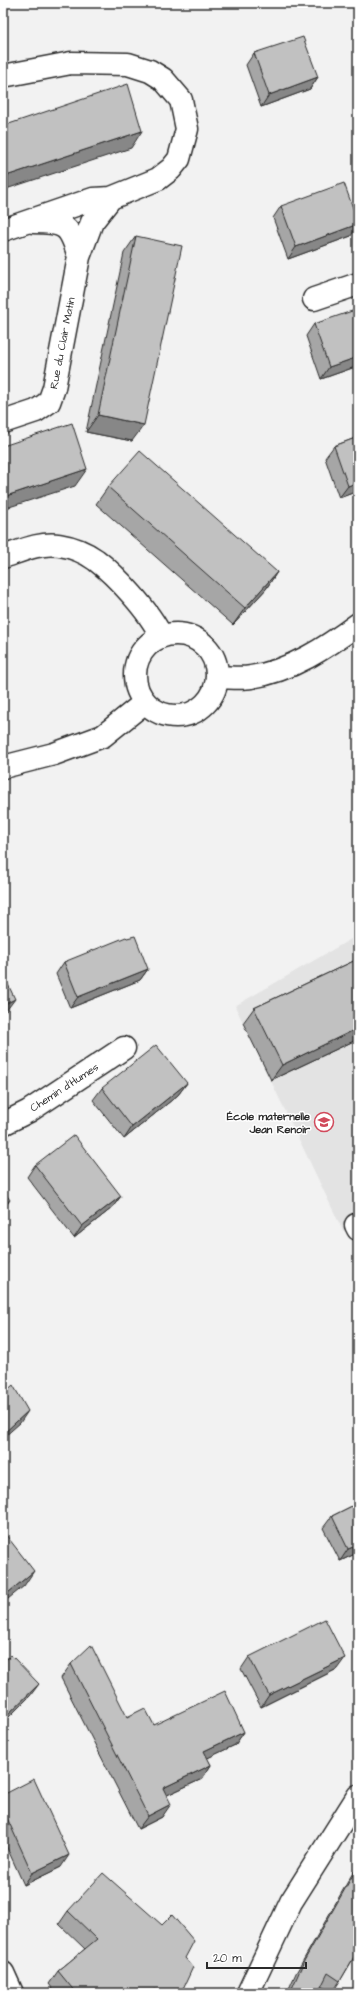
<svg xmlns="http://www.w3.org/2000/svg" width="361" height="1996" font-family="'Architects Daughter',sans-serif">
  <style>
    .built { fill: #e3e3e3 }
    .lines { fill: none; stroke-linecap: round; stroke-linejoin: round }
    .minor-casing { stroke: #2b2b2b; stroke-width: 25 }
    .major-casing { stroke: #2b2b2b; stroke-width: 25 }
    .minor { stroke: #fff; stroke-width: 22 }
    .major { stroke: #fff; stroke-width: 22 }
    .wall { fill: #a6a6a6; stroke: #2b2b2b }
    .shaded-wall { fill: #878787; stroke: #2b2b2b }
    .building { fill: #c1c1c1; stroke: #2b2b2b }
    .labels { text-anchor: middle; stroke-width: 3; stroke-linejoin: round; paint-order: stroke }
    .street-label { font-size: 11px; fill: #2b2b2b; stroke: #fff }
    .poi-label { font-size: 11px; font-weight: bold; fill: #2b2b2b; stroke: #fff; text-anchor: end }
  </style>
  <rect width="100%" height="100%" fill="#f2f2f2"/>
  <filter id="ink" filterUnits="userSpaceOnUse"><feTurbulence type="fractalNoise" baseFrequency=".025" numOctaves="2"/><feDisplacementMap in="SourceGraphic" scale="8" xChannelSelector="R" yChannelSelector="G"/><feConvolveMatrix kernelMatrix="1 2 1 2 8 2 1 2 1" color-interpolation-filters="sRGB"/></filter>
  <g filter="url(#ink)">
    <path class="built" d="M358,935V1223L343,1231L235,1006Z"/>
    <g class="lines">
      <defs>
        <path id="minor" d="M3,76L71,63L128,64L150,71L163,79L181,100L187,129L179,159L171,169L158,179L111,198L93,199L3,230
          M79,257L92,222L111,198
          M314,299L358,284
          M3,422L36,411L49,402L54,388L79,257C70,226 66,222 33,222
          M3,557C21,551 40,542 59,545C72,547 85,552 96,560C117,576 150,612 161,636
          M135 675a41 41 0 1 1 82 0a41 41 0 1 1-82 0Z
          M217,677C228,677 241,679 251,677C291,671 327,647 358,624
          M3,767L54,754L103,736L144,703
          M3,1124L29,1111L124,1048
          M356,1225L358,1229
          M248,1993L291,1902L358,1796"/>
        <path id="major" d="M3,1973L12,1993"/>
      </defs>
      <use href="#minor" class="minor-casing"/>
      <use href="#major" class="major-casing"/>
      <use href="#minor" class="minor"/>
      <use href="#major" class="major"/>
    </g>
    <path class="wall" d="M254,53L318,77L310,89L261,107L246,65Z
      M281,206L351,236L288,259L273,218Z
      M136,236L132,441L86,432L124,253Z
      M314,324L358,366L321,379L306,336Z
      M358,437V491L339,498L325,458L334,446Z
      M108,487L277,572L266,589L233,625L96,504Z
      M358,959V1039L271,1080L243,1023L254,1008Z
      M64,962L148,969L140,980L70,1008L56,974Z
      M187,1083L178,1095L124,1139L93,1100L102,1088Z
      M35,1165L121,1196L112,1208L74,1238L27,1177Z
      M358,1503V1559L355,1554L340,1561L323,1528L332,1516Z
      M249,1657L337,1669L261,1707L241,1669Z
      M71,1664L127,1717L154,1725L244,1732L235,1745L207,1758L211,1765L202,1779L167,1795L162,1817L138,1829L61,1678Z
      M3,1795L61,1867L24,1885L3,1839Z
      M358,1865V1955L356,1954L340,1981L332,1993L321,1986L318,1993H287L296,1973L351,1876Z
      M68,1911L185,1958L181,1993H56L49,1984L58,1971L85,1949L59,1924Z"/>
    <path class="shaded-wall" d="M318,77L310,89L261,107L269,95Z
      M142,131L131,148L3,190V177Z
      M358,224L351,236L288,259L296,247Z
      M358,357V366L321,379L329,367Z
      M98,415L144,425L132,441L86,432Z
      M87,469L75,486L3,509V497Z
      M358,482V491L339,498L348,486Z
      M277,572L266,589L233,625L245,608Z
      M148,969L140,980L70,1008L78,997Z
      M15,999L6,1011L3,1013V1005Z
      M358,1028V1039L271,1080L282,1065Z
      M187,1083L178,1095L124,1139L132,1127Z
      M121,1196L112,1208L74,1238L82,1226Z
      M10,1200L3,1210V1205Z
      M28,1411L20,1423L3,1438V1434Z
      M358,1545V1550L355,1554L340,1561L348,1549Z
      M34,1571L24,1586L3,1603V1597Z
      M345,1658L337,1669L261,1707L269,1695Z
      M39,1684L30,1696L3,1723V1719L4,1718Z
      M244,1732L235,1745L195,1764L204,1751Z
      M211,1765L202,1779L154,1801L163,1788Z
      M171,1804L162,1817L138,1829L148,1816Z
      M69,1855L61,1867L24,1885L32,1873Z"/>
    <path class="building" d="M303,37L318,77L269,95L254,53Z
      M128,84L142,131L3,177V126Z
      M344,183L358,222V224L296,247L281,206Z
      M136,236L182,246L144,425L98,415Z
      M358,309V357L329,367L314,324Z
      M72,423L87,469L3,497V446Z
      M358,437V482L348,486L334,446Z
      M140,451L277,572L245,608L108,487Z
      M135,936L148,969L78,997L64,962L126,937L127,938Z
      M358,959V1028L282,1065L254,1008Z
      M3,974L15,999L3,1005Z
      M156,1045L187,1083L132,1127L102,1088Z
      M74,1135L121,1196L82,1226L35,1165Z
      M3,1190L10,1200L3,1205Z
      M13,1385L28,1411L3,1434V1394Z
      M358,1503V1545L348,1549L332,1516Z
      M6,1535L34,1571L3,1597V1537Z
      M325,1619L345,1658L269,1695L249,1657Z
      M91,1645L127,1717L145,1708L154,1725L225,1691L244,1732L204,1751L211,1765L163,1788L171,1804L148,1816L71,1664Z
      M11,1655L39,1684L4,1718H3V1663Z
      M34,1779L69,1855L32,1873L3,1809V1795Z
      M358,1866V1950L340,1981L328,1973L318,1993H290L304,1961Z
      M103,1873L162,1925L172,1915L194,1941L185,1958L193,1967L181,1993H158L155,1989L150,1993H76L58,1971L97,1939L68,1911Z"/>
  </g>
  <defs>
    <symbol id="school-ring" viewBox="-11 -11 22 22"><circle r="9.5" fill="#fff" stroke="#d1495b" stroke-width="1.5"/><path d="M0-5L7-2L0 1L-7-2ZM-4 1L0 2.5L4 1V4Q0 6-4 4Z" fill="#d1495b"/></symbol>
  </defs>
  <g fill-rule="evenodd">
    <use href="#school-ring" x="313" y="1111" width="22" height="22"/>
  </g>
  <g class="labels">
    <g class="street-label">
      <text transform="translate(62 343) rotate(-79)" y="4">Rue du Clair Matin</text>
      <text transform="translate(64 1087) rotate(-33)" y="4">Chemin d'Humes</text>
    </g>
    <g class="poi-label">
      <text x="310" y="1120">École maternelle<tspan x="310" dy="13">Jean Renoir</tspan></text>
    </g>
  </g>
  <rect width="361" height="1996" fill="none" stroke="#fff" stroke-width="16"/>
  <rect x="8" y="8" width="345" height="1980" fill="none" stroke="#2b2b2b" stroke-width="1.5" filter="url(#ink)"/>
  <path d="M207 1962v6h99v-6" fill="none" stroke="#2b2b2b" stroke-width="2"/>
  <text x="213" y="1962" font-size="12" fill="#2b2b2b" stroke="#ffffff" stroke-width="3" paint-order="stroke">20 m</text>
</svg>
